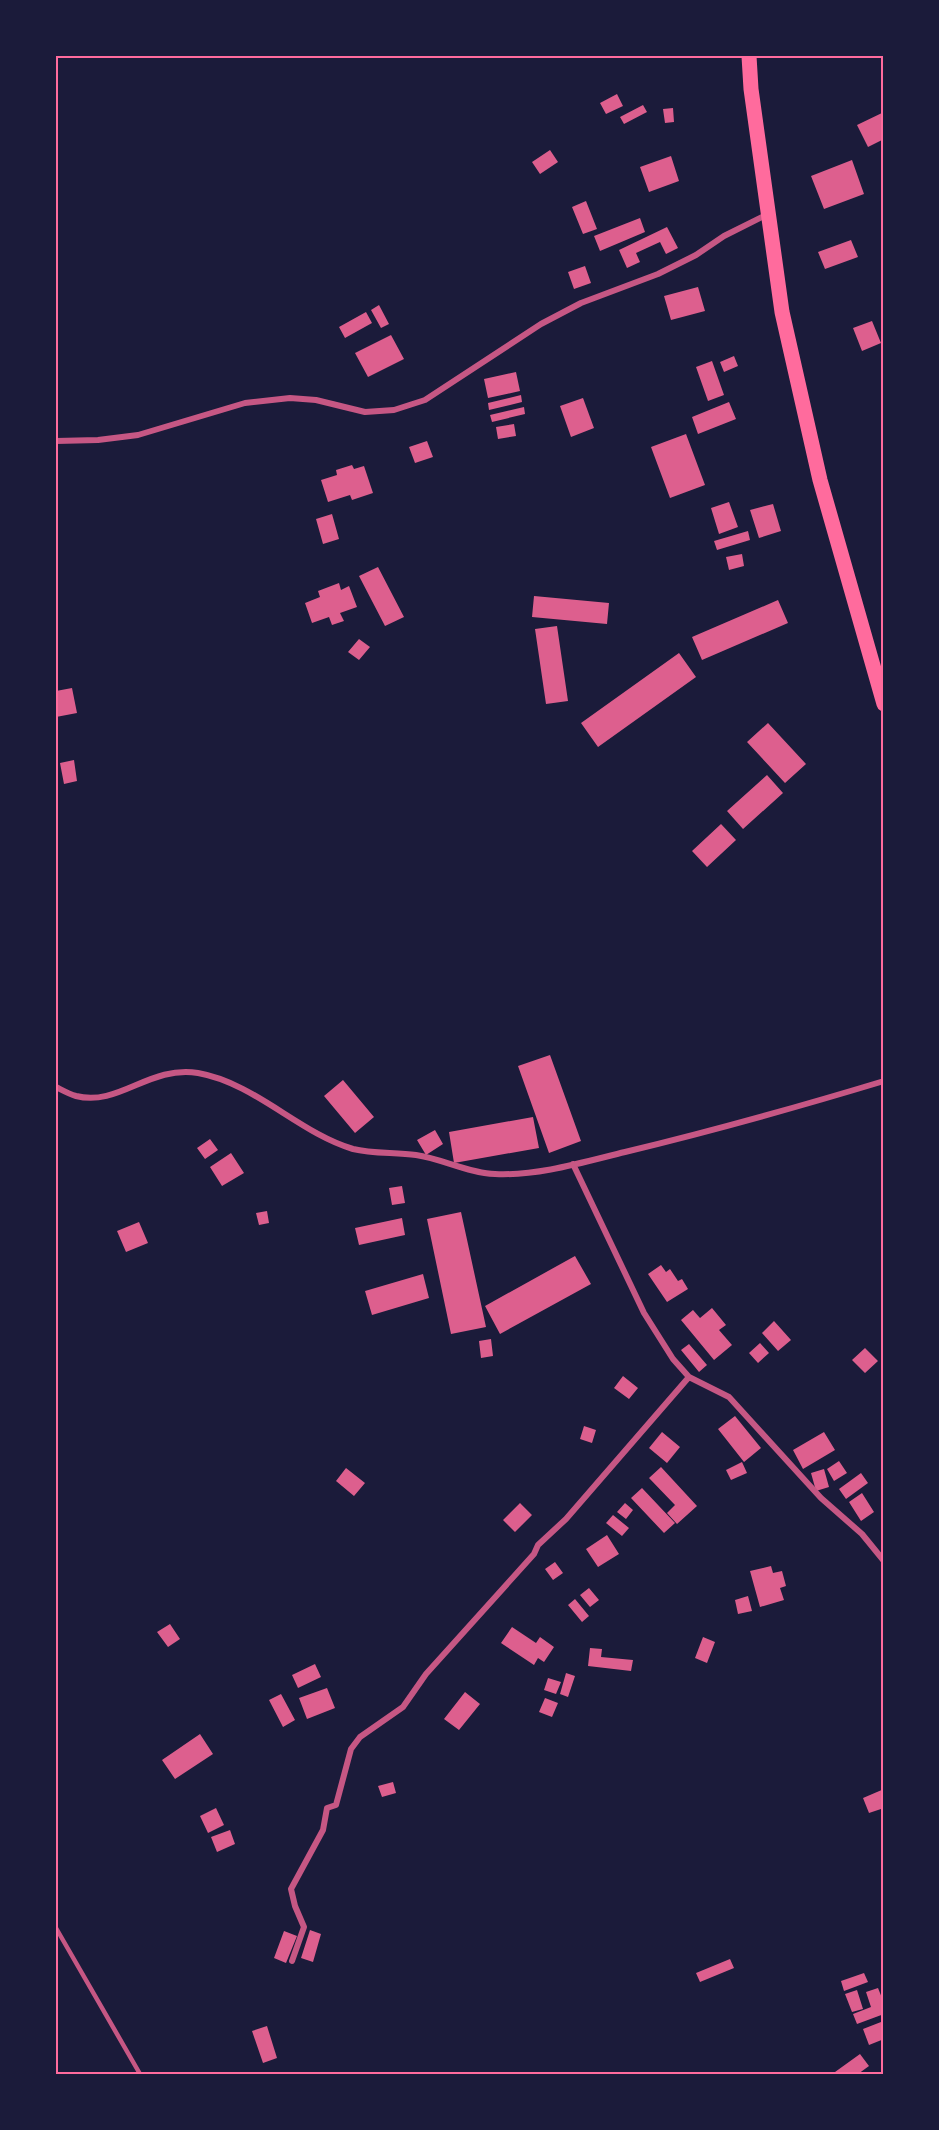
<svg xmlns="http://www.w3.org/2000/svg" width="939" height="2130" font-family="Arial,sans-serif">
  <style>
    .building { fill: #dd5f8e }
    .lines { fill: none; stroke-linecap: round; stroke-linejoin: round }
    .service { stroke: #c65784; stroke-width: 4.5 }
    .minor { stroke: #c65784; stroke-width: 6 }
    .primary { stroke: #ff6b9d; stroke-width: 15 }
    .neatline { fill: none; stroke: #ff6b9d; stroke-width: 2 }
  </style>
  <rect width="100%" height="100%" fill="#1b1b3a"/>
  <path class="building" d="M617,94L623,106L606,114L600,103Z
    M643,105L647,112L624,124L620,117Z
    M673,108L674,122L665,123L663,109Z
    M884,112V139L868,147L857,125Z
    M550,150L558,162L540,174L532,162Z
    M671,156L679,181L649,192L640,167Z
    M852,160L864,194L824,209L811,176Z
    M586,201L597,229L583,234L572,207Z
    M640,218L645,232L600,251L594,236Z
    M667,227L678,248L666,254L660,242L636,253L640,262L627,268L619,250Z
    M851,240L858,257L825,269L818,252Z
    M585,266L591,283L574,289L568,272Z
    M698,287L705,311L671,320L664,296Z
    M379,305L389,324L381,328L371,310Z
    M366,312L372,323L345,338L339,327Z
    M872,321L881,343L862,351L853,328Z
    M391,335L404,359L368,377L355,353Z
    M734,356L738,366L724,372L720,362Z
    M712,361L724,395L708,401L696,367Z
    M516,372L520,391L488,398L484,379Z
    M521,395L522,402L489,410L488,403Z
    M583,398L594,428L571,437L560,406Z
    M729,402L736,419L698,434L692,417Z
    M524,407L525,414L492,422L490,415Z
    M514,424L516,436L498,439L496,427Z
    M686,434L705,485L670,498L651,447Z
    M427,441L433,457L415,463L409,447Z
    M352,465L354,469L364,466L373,493L352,500L350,495L328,502L321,480L337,475L336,470Z
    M729,502L738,527L719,534L711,508Z
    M773,504L781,531L759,538L750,510Z
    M332,514L339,539L323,544L316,519Z
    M748,531L750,540L717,550L714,541Z
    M742,554L744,566L729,570L726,557Z
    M378,567L404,617L385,626L359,576Z
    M339,583L341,590L349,586L357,607L340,613L344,621L332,625L329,617L312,623L305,603L320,597L318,591Z
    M534,596L609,603L607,624L532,617Z
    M778,600L788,623L702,660L692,637Z
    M557,626L568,701L546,704L535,629Z
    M359,639L370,647L359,660L348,652Z
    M679,653L696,677L598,747L581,723Z
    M72,688L77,713L56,717V691Z
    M768,723L806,764L785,783L747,742Z
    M74,760L77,781L64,784L60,763Z
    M767,775L783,793L743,829L727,811Z
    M721,824L736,840L707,867L692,851Z
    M550,1055L581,1141L549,1153L518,1066Z
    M343,1080L374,1117L355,1133L324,1096Z
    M533,1117L539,1148L454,1163L449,1132Z
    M435,1130L443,1144L426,1155L417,1140Z
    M210,1139L218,1150L205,1159L197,1148Z
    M231,1153L244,1173L222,1186L210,1167Z
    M402,1186L405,1203L392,1205L389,1188Z
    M267,1211L269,1223L259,1225L256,1213Z
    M461,1212L486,1327L451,1334L427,1219Z
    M402,1218L405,1235L359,1245L355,1228Z
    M139,1222L148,1243L126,1252L117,1231Z
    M575,1256L591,1284L500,1334L485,1306Z
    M661,1265L666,1272L670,1269L678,1281L682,1279L688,1289L667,1302L648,1274Z
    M423,1274L429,1298L372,1315L365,1291Z
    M712,1308L726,1325L719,1330L732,1345L714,1360L681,1320L693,1310L700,1318Z
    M774,1321L791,1340L778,1351L762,1333Z
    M491,1339L493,1356L481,1358L479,1341Z
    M760,1343L769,1353L758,1363L749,1353Z
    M689,1344L707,1365L699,1372L681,1350Z
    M865,1348L878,1361L865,1373L852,1360Z
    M623,1376L638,1388L629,1399L614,1388Z
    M735,1416L761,1448L744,1462L718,1429Z
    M584,1426L596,1430L592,1443L580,1439Z
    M662,1432L680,1447L667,1463L649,1448Z
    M824,1432L835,1450L803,1469L793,1450Z
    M839,1461L847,1473L834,1481L827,1469Z
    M742,1462L747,1473L731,1480L726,1470Z
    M661,1467L697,1506L677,1524L667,1513L675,1505L649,1478Z
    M346,1468L365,1483L354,1496L336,1481Z
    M824,1469L829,1487L816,1491L811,1473Z
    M861,1473L868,1483L846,1499L839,1489Z
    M642,1488L675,1523L664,1533L631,1498Z
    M862,1493L874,1512L861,1521L849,1502Z
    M520,1503L532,1515L515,1532L503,1520Z
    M625,1503L633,1510L626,1519L617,1512Z
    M613,1515L629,1528L622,1536L606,1523Z
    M607,1535L619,1554L598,1567L586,1549Z
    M555,1562L563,1573L553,1580L545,1569Z
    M771,1566L773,1573L782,1571L786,1586L780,1588L784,1600L760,1607L750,1571Z
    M589,1588L599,1600L590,1607L580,1595Z
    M748,1596L752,1611L738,1614L735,1600Z
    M575,1599L589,1616L582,1622L568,1605Z
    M170,1624L180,1639L168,1647L157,1632Z
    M512,1627L536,1643L540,1637L554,1647L544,1662L538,1658L534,1665L501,1643Z
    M703,1637L715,1642L707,1663L695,1658Z
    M590,1648L602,1649L601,1657L633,1660L631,1671L588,1666Z
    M315,1664L321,1677L298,1688L292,1675Z
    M566,1673L575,1676L568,1697L560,1694Z
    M548,1678L561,1682L556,1694L544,1690Z
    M327,1688L335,1708L307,1719L299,1698Z
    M465,1692L480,1704L459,1730L444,1719Z
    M281,1694L295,1720L283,1727L269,1700Z
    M545,1698L558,1703L552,1717L539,1712Z
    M200,1734L213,1754L175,1779L162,1760Z
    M393,1782L396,1793L382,1797L378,1786Z
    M884,1789V1808L869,1813L863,1798Z
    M216,1808L224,1825L208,1833L200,1816Z
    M230,1830L235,1844L217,1852L211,1837Z
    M310,1930L321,1934L313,1962L301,1958Z
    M284,1931L297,1936L286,1963L274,1958Z
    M730,1959L734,1968L700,1982L696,1973Z
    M864,1973L868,1982L844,1991L841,1981Z
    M878,1988L884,2003V2014L857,2024L853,2014L871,2007L866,1992Z
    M857,1990L863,2009L852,2012L845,1994Z
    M881,2022L884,2039L869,2045L863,2029Z
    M267,2026L277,2058L263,2063L252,2031Z
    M860,2054L869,2066L858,2074H836L835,2072Z"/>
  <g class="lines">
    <path class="service" d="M56,1928L140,2074"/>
    <path class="minor" d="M56,441L98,440L138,435L245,403L290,398L316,400L365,412L394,410L425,400L541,324L581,303L658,274L696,255L724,236L768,214
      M56,1087C62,1090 69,1094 76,1096C119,1107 149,1065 198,1073C255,1083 299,1133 353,1149C373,1154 396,1152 416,1155C443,1159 468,1173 495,1174C538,1176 584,1162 625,1152C712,1131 798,1107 884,1081
      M573,1164L644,1313L673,1359L689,1377L729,1397L821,1498L862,1534L884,1561
      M292,1961L304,1927L295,1906L291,1889L323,1830L327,1808L336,1805L351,1749L360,1737L403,1707L426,1674L534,1554L538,1545L566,1519L689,1377"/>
    <path class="primary" d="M749,56L751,89L782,312L820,480L884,704"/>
  </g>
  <rect width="939" height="2130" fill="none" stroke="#1b1b3a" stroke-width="114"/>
  <rect x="57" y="57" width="825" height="2016" class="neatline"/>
</svg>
